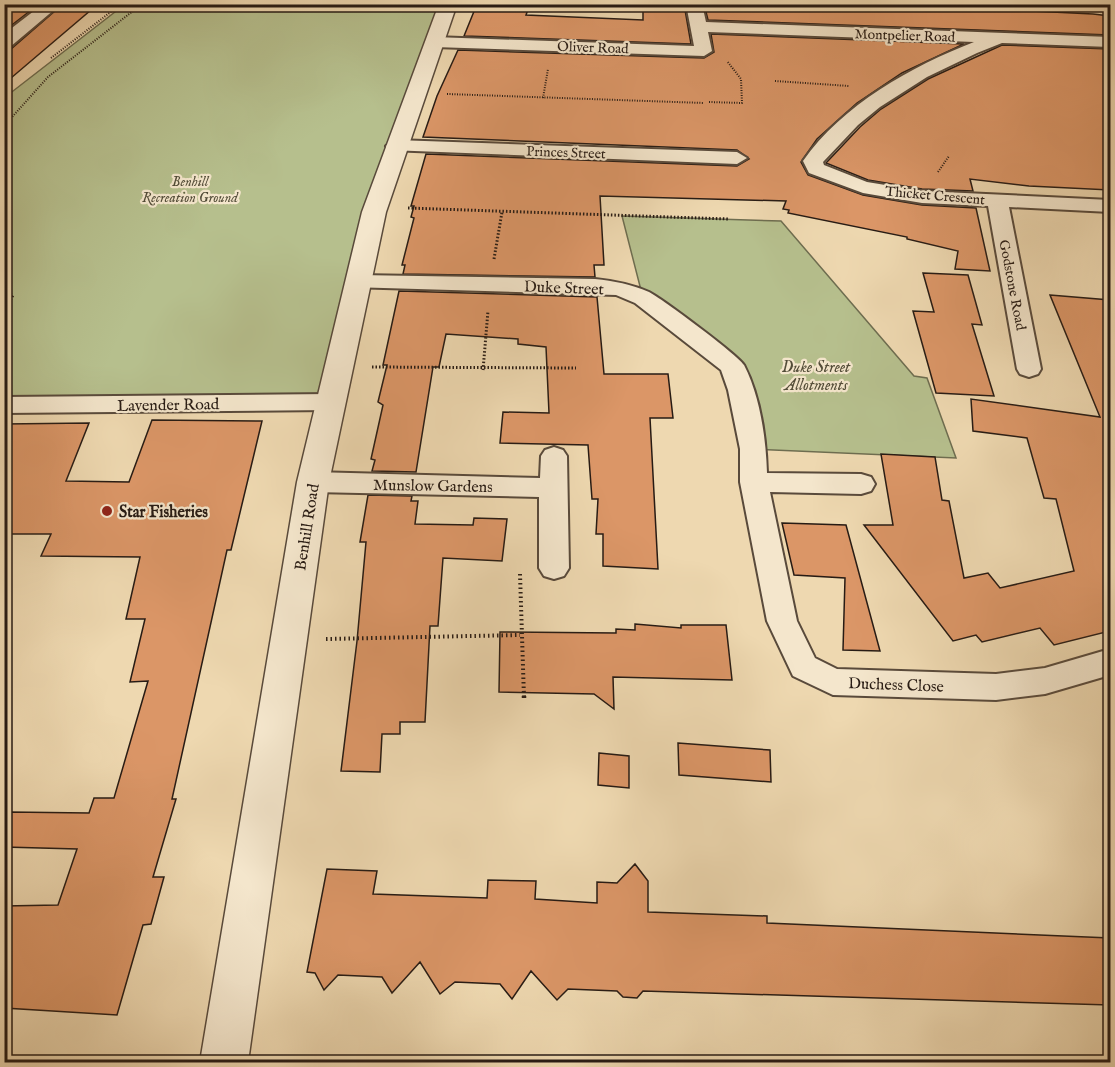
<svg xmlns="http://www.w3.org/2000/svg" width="1115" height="1067" font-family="'IM FELL English',serif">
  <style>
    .green { fill: #b6bf8d; stroke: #6e6d50; stroke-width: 1.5 }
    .building { fill: #db9667; stroke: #271b14; stroke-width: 1.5 }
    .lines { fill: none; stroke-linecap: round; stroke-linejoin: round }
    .minor-casing { stroke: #594a3b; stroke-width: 4 }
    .tertiary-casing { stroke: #594a3b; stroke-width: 3 }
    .path-far3 { stroke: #271b14; stroke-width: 2; stroke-dasharray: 1 1.5; stroke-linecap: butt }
    .path-far2 { stroke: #271b14; stroke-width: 3; stroke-dasharray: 1.5 2; stroke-linecap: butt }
    .path-far1 { stroke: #271b14; stroke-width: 4; stroke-dasharray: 1.5 3; stroke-linecap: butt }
    .path { stroke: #271b14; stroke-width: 4.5; stroke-dasharray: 2 4; stroke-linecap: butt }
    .minor { fill: #f4e6cc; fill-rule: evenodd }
    .tertiary { fill: #f4e6cc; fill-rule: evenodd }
    .poi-dot { fill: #8f2418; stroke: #f4e6cc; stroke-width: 2 }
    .labels { text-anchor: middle; stroke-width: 4.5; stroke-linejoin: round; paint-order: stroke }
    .far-street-label { font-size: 14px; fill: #271b14; stroke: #f4e6cc }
    .far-park-label { font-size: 14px; font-style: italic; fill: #524c38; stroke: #f4e6cc }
    .street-label { font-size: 16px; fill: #271b14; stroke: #f4e6cc }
    .park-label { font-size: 16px; font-style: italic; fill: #524c38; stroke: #f4e6cc }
    .poi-label { font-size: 16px; font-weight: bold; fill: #271b14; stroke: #f4e6cc; text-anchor: start }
  </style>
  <rect width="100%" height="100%" fill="#eed8b0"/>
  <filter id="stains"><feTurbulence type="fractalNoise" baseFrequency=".00333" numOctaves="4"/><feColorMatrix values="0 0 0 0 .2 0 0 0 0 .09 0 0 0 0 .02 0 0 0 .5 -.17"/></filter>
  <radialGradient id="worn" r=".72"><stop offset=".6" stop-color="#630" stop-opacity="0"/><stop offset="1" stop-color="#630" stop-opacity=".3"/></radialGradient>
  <path class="green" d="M124,5H448L434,42L331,402L5,405L4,98Z
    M622,216L781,221L914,376L927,378L956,458L753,449L732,366L643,298Z"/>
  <path class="building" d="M4,4H39L4,31Z
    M63,4H98L4,84V50L11,49Z
    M477,4H530L526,15L643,20V4H684L691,44L464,36Z
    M704,4H886L1093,14L1110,16V35L708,20Z
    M711,34L964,44L902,73L857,103L817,139L801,162L808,175L863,195L922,205L976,208L990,271L955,269L958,251L907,239V237L788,213L789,210L783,209L786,201L600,196L604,265H594L595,277L403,274L405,265H402L414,218L411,217L414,206H411L426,154L737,166L749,159L737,150L423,137L437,96L458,50L704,58L714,52Z
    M1002,45L1110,49V190L1029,186L970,179L973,191L922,189L868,180L826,163L860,127L881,109L928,79Z
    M923,273L968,275L982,325L972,324L994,396L936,393L913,311L934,312Z
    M399,291L597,297L604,374H668L673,418H650L658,569L603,566V534H596L598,499H592L588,445L500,443L503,412L549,413L546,347L518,344V339L446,334L439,367H433L416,472L372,471L375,460L371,459L383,405L378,402L387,365H383Z
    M1050,295L1110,300V631L1054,645L1040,628L982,642L976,635L953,641L864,525H893L881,454L935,457L942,500L949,501L964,578L988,573L1000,588L1074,571L1056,499L1044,498L1027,438L973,431L971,399L1100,417Z
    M152,420L262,421L231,550H227L172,799H176L153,877H164L151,924L143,925L117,1015L4,1008V906L58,905L77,849L4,847V825L9,812L89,813L94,798H114L148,681L130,682L145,619H126L140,557L41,556L51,534H4V424L89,423L66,481L129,482Z
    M368,495L412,496L411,501H418L415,524L473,525L474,518L507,519L502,561L443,558L438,626H430L425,722H400V734H382L380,772L341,771L357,641L366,542H360Z
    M782,523L846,525L880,651L843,650L845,578L794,575Z
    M635,624L681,628V625H726L732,680L613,677L614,709L594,694L499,692L500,632L616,633V629L635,630Z
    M678,743L770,750L771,782L679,775Z
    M599,753L629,756V788L598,785Z
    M635,864L648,881V912L767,916V923L1110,938V1005L643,991L637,998L623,997L617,991L568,989L557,1000L531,971L512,999L500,984L455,982L440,994L420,962L392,993L382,977L338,975L324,990L315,973L307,972L327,869L377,871L373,894L487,898L488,880L536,881L535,899L597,903V882L617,883Z"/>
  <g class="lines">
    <defs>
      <path id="minor" d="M43,4H61L10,47L4,48V34Z
        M686,4H702L706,22L1110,37V47L1002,43L977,53L927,77L880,107L858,125L823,162L824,165L867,182L922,191L1110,200V212L1009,207L1041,369L1038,374L1029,377L1020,374L1017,369L988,206L922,203L863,193L809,173L803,161C842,105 912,66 974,42L708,32L712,51L704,56L434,47L426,42L434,37L694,46Z
        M396,140L737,152L747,158L737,164L389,150L386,146Z
        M358,275L595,279C614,281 631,284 649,292C661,298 738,355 744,365C760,396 766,438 767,473L861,474L871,477L875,484L871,491L861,494L770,492L797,621L815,658L837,669L996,674L1045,668L1110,649V675L1045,694L996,700L833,695L793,676L767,621L740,482V449L728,390L721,370L635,303L616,295L350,287L347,282L350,277Z
        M331,394L340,396L344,402L340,408L331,410L4,413V397Z
        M554,447L563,450L567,456L569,568L564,576L554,579L544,576L539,568V497L313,492L303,489L299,482L303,475L313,472L540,478L541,456L545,450Z"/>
      <path id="tertiary" d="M439,4H457L386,212L329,482L248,1062H200L297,482L362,212Z"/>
    </defs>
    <use href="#minor" class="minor-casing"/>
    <use href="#tertiary" class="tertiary-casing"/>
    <path class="path-far3" d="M591,4L668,8
      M51,58L121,4
      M775,81L849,86
      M447,94L704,103
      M543,98L548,69
      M709,102L742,103L741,79L727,61
      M4,126L48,77L142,4
      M938,172L949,156"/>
    <path class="path-far2" d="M408,208L728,219
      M494,259L502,212
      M4,291L13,295L4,312
      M372,367L576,368
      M483,370L488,311"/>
    <path class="path-far1" d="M520,574L524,698
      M326,639L520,635"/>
    <path class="path" d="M524,696V702"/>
    <use href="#minor" class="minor"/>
    <use href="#tertiary" class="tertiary"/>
  </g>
  <circle class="poi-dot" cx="107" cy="511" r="6"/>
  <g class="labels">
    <g class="far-street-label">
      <text transform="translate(905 35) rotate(2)" y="5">Montpelier Road</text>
      <text transform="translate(593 47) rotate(2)" y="5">Oliver Road</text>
      <text transform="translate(566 152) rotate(2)" y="5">Princes Street</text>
      <text transform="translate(935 195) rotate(5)" y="5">Thicket Crescent</text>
      <text transform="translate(1013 285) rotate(79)" y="5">Godstone Road</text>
    </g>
    <g class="far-park-label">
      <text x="190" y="186">Benhill<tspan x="190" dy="16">Recreation Ground</tspan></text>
    </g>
    <g class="street-label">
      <text transform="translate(564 287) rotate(2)" y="6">Duke Street</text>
      <text transform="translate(168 404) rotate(-1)" y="6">Lavender Road</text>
      <text transform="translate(433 485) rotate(1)" y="6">Munslow Gardens</text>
      <text transform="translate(306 527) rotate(-81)" y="6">Benhill Road</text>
      <text transform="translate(896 684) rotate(2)" y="6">Duchess Close</text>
    </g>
    <g class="park-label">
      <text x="816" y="372">Duke Street<tspan x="816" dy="18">Allotments</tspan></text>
    </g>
    <g class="poi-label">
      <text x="119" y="517">Star Fisheries</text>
    </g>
  </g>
  <rect width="1115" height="1067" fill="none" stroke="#eed8b0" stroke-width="24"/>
  <rect x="6" y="6" width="1103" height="1055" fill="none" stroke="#271b14" stroke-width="3"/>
  <rect x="12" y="12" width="1091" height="1043" fill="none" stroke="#271b14" stroke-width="1.5"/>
  <rect width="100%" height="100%" filter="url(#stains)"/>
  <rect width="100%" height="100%" fill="url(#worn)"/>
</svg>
